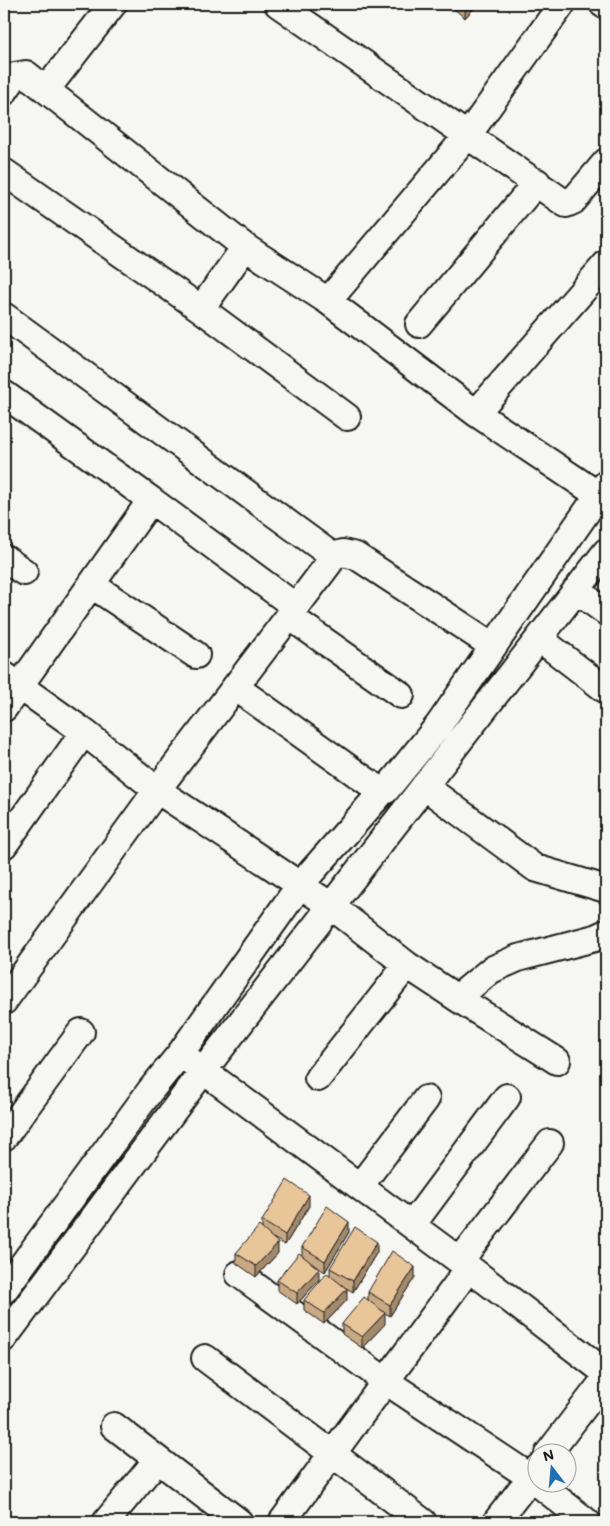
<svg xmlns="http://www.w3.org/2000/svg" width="610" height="1526" font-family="Mali,sans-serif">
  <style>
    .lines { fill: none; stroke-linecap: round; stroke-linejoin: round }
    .minor-casing { stroke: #1c1c1c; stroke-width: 30 }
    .minor { stroke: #f6f6f2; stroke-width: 26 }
    .wall { fill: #c8a984; stroke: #1c1c1c }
    .shaded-wall { fill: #a38a6c; stroke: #1c1c1c }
    .building { fill: #e9c59a; stroke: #1c1c1c }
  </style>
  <rect width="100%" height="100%" fill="#f6f6f2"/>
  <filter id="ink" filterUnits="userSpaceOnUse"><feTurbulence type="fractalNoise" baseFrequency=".02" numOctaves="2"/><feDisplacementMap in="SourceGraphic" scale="10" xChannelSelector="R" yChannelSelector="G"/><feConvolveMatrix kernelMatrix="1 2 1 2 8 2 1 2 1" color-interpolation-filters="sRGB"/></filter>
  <g filter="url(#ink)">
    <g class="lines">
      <defs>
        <path id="minor" d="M278,4L566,204L573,201L606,162
          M603,4L606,6
          M46,90L113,4
          M4,92L15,76L26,74L245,247L328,301L476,413L606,500
          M4,172L201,309L245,247
          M328,301L468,135L562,4
          M201,309L347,417
          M4,316L327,552L330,557V562L296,607
          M419,324L537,182
          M4,394L151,500L4,708
          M476,413L606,264
          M330,557L343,553L356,556L493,646
          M4,558L24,572
          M92,585L196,655
          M576,590L606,612
          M289,616L401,695
          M540,639L606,690
          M4,675L84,732L157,790L330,905L407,965L457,998L491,970L518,958L595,938L606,933
          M235,687L382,792
          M424,786L535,868L606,889
          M4,845L84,732
          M457,998L557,1061
          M4,1001L157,790L296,607L151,500
          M189,1060L460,1261L606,1373
          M318,1078L407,965
          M4,1137L81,1032
          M360,1186L426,1099
          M412,1225L507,1097
          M460,1261L550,1143
          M239,1274L387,1382L538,1482
          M4,1290L150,1091L180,1054L300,885L382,792L386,790L438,726L606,484
          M4,1338L203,1071L606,552
          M205,1358L423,1522
          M114,1426L239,1522
          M548,1454L606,1378
          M539,1484L587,1522
          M106,1522L157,1460
          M282,1522L469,1268
          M496,1522L538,1468"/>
      </defs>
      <use href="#minor" class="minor-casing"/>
      <use href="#minor" class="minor"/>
    </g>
    <path class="wall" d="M448,4H478L465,18Z
      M309,1206L285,1245L273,1238L278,1253L256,1277L236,1263V1253L262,1229V1221Z
      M349,1232L325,1272L314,1265L319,1280L297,1304L277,1290V1280L302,1255V1247Z
      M377,1252L353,1292L341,1285L347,1300L324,1324L304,1310V1300L330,1275V1268Z
      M415,1277L390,1316L380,1310L385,1324L362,1348L342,1334V1324L368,1300V1292Z"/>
    <path class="shaded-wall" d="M468,4H478L465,18V8Z
      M309,1195V1206L285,1245V1235Z
      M349,1222V1232L325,1272V1261Z
      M377,1242V1252L353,1292V1281Z
      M278,1243V1253L256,1277V1266Z
      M415,1267V1277L390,1316V1305Z
      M319,1269V1280L297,1304V1293Z
      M347,1289V1300L324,1324V1313Z
      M385,1313V1324L362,1348V1337Z"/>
    <path class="building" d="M460,4H468L465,8Z
      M287,1180L309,1195L285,1235L262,1221Z
      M327,1206L349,1222L325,1261L302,1247Z
      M259,1226L278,1243L256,1266L236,1253Z
      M355,1227L377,1242L353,1281L330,1268Z
      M392,1251L415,1267L390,1305L368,1292Z
      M299,1253L319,1269L297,1293L277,1280Z
      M327,1273L347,1289L324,1313L304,1300Z
      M364,1297L385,1313L362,1337L342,1324Z"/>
  </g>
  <rect width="610" height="1526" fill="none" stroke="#f6f6f2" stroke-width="20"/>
  <rect x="10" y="10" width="590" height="1506" fill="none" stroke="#1c1c1c" stroke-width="2" filter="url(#ink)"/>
  <g transform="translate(552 1468) rotate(344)"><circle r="24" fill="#f6f6f2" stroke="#9f9f9c"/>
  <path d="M0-4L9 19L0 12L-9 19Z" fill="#1f6fb2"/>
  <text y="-8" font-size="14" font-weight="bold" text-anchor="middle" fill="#1c1c1c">N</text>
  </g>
</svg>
